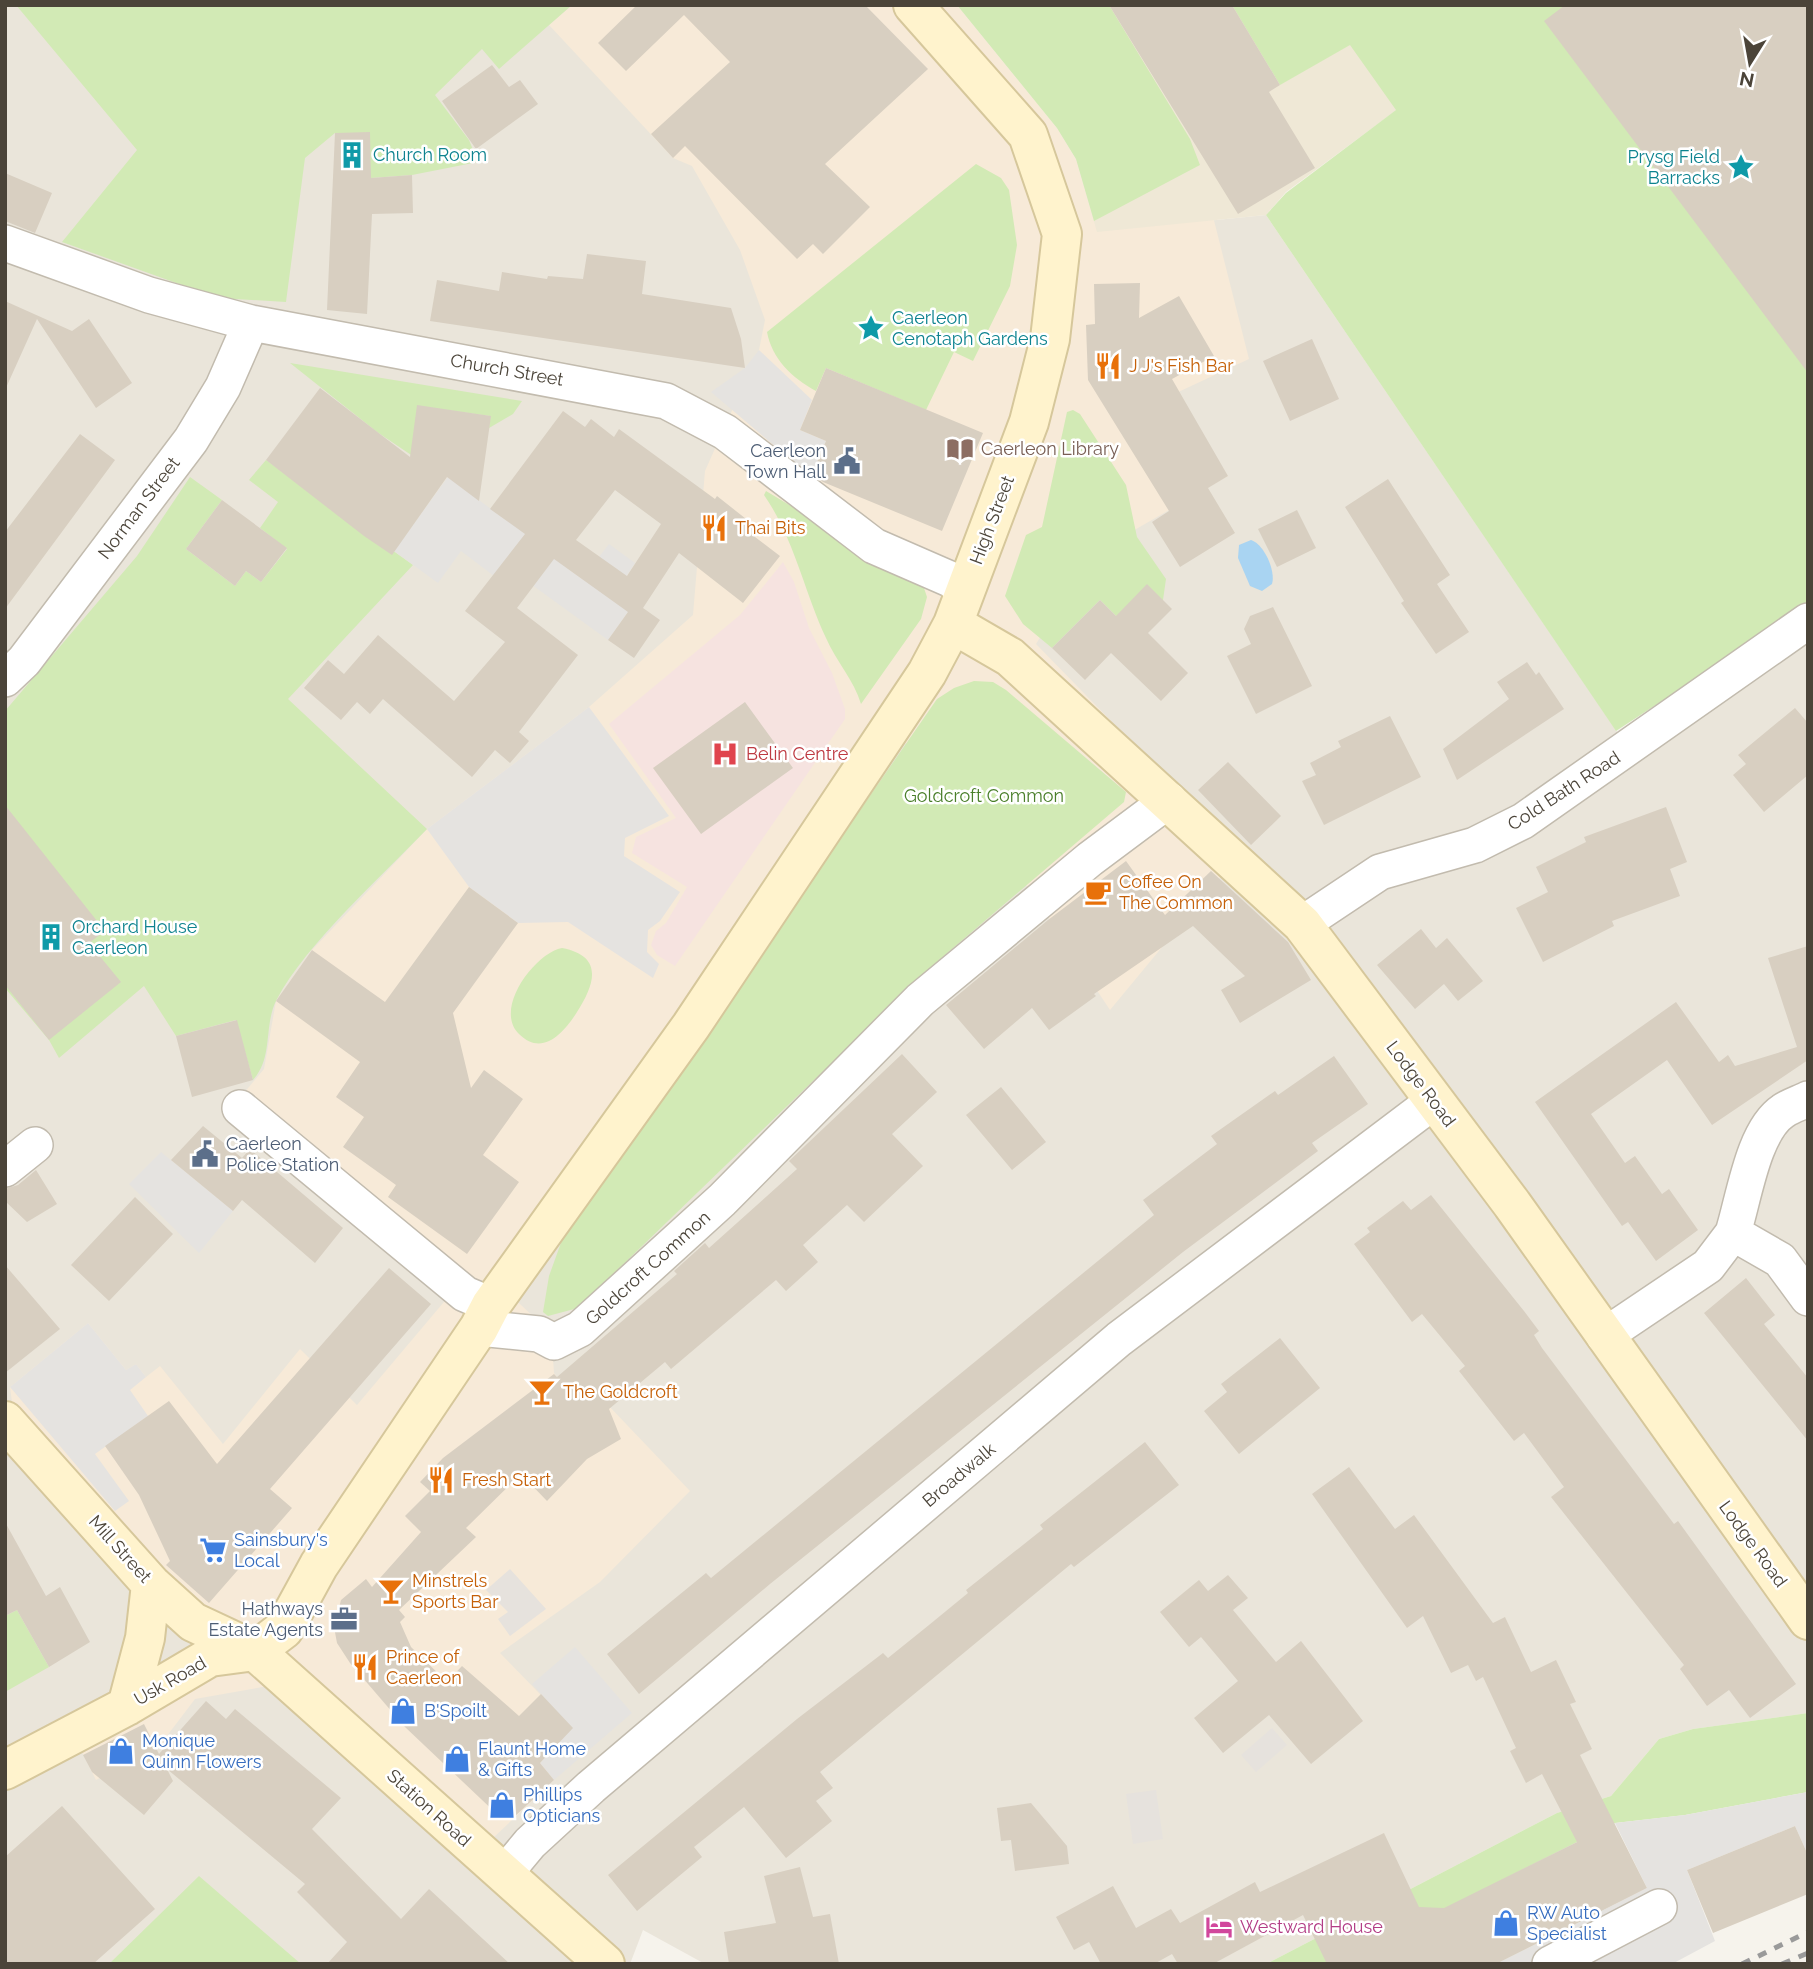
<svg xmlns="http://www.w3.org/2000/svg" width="1813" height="1969" font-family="Raleway,sans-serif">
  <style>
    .residential { fill: #eae5da }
    .commercial { fill: #f7ead8 }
    .industrial { fill: #e6e2dd }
    .education { fill: #efe8d6 }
    .medical { fill: #f6e3e0 }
    .green { fill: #d2eab5 }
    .parking { fill: #e5e3e0 }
    .water { fill: #a9d4f2 }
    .building { fill: #d8cfc1; fill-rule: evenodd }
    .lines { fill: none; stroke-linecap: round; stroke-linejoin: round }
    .street-casing { stroke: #c2bbae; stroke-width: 38 }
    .secondary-casing { stroke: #d6c79b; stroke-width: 42 }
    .street { stroke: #fff; stroke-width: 35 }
    .secondary { stroke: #fff3cd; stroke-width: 38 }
    .rail { stroke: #9a9a9a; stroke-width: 5; stroke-dasharray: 9 9; stroke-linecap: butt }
    .labels { text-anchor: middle; stroke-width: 5; stroke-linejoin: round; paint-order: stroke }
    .culture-label { font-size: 18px; fill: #0d838f; stroke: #fff; text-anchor: start }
    .food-label { font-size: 18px; fill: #c56008; stroke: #fff; text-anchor: start }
    .street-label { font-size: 18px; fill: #4b4439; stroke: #fff }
    .education-label { font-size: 18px; fill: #785e54; stroke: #fff; text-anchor: start }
    .service-label { font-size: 18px; fill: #4e5e75; stroke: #fff; text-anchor: end }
    .health-label { font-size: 18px; fill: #be3a42; stroke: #fff; text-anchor: start }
    .park-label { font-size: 18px; fill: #4a7f2a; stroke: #fff }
    .shop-label { font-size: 18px; fill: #366cbe; stroke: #fff; text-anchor: start }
    .hotel-label { font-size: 18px; fill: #b23c85; stroke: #fff; text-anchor: start }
  </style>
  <rect width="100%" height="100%" fill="#f6f3ec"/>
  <path class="residential" d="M5,5H913L1097,232L1266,215L1628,748L1808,620V1713L1693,1729L1659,1739L1611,1796L1557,1813L1266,1964H705L643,1930L630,1964H5Z"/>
  <path class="commercial" d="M572,5H957L1057,128L1076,159L1094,221L1200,165L1249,359L1174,394L1228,476L1112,543L1074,582L1036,644L1240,853L1110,1010L1031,891L895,731L503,1288L537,1320L553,1358L554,1373L560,1381L607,1404L690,1491L600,1582L500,1653L573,1728L541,1763L554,1780L491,1840L291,1682L195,1699L157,1749L96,1780L73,1734L210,1657L193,1622L16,1433L10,1387L88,1323L126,1370L136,1364L146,1377L160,1366L223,1444L300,1349L357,1405L465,1277L239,1099L264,1069L276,1001L312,950L427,829L589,707L693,615L705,471L759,350L765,320L740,250L692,166L673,158L549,25Z"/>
  <path class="industrial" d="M510,1569L546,1609L510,1636L498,1619L508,1612L486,1590Z
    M1272,1728L1287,1745L1256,1772L1241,1755Z
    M1156,1790L1163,1839L1133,1844L1126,1794Z"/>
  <path class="education" d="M957,5H1538L1286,192L1266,215L1097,232L1076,159L1057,128Z"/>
  <path class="medical" d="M783,562L794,582L809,628L832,673L845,709V719L675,966L657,955L651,945L656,931L666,923L687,887L632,853L636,837L676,818L609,724L740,615Z"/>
  <path class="green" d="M16,5H572L499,69L482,49L435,95L469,140L478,162L412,175L371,178L335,133L305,158L286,302L218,298L62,242L137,150Z
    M957,5H1109L1190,139L1200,165L1094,221L1076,159L1057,128Z
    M1232,5H1808V605L1616,731L1266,215L1286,193L1396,110L1350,45L1280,85Z
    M976,164L1001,178L1009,190L1017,245L1010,286L973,361L954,352L926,410L826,368L816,391C792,378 772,359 767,332Z
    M290,363L522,401L513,414L489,428L490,416L418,406L432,469L377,432Z
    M1073,410L1080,414L1126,485L1137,537L1166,579L1163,600L1116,616L1100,600L1052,648L1023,624L1005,596L1026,535L1042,527L1067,412Z
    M266,460L413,565L288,699L427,829C382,876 306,944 277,999C263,1025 274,1057 253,1080L236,1020L176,1036L144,986L59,1058L49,1040L5,988V711L137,556L190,477L222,500L186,549L235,586L246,571L261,582L287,549L260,528L278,502L249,480Z
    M766,491L923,585L927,597L921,619L861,704C854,680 836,661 826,638C804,591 794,538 764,495Z
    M974,681L993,682L1006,690L1126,792L1124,802L932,966L578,1308L548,1316L543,1312L549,1276L562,1240L937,699L954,688Z
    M562,948C604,956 595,984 577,1012C565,1031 543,1058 519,1034C493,1009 535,953 562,948Z
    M17,1610L49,1667L5,1692V1616Z
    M1808,1713V1792L1685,1815L1615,1823L1335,1964H1266L1557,1813L1611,1796L1659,1739L1693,1729Z
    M199,1876L301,1964H109Z"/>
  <path class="parking" d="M759,350L812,400L800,430L826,441L811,477L711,392L745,368Z
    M448,477L499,515L516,492L568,569L582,579L609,544L635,563L617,590L635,602L608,640L503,564L494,576L461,551L438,583L394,551Z
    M589,707L669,816L625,838L624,856L680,892L660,921L648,930L647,952L659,964L653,978L568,922L518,923L469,887L427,829Z
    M161,1152L233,1211L199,1253L129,1184Z
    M88,1323L126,1370L136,1364L146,1377L130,1390L148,1416L95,1454L129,1501L115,1511L10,1387Z
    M575,1647L632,1713L554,1780L540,1763L572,1728L532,1684Z
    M1808,1792V1855L1795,1826L1687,1870L1715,1941L1672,1964H1496L1647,1888L1615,1823L1685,1815Z"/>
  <path class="water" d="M1251,540C1264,544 1276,571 1272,584L1262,591L1250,586L1238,558L1239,545Z"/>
  <path class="building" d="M637,5H865L928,69L825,164L870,207L823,254L813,244L797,259L685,146L673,158L651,134L730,62L684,15L626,71L598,43Z
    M1109,5H1232L1280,85L1269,92L1315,168L1238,214Z
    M1565,5H1808V373L1544,21Z
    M492,65L509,87L520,80L538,104L476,149L442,101Z
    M370,132L371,178L412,175L413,213L372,214L367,314L327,310L335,133Z
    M5,173L52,193L35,233L5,221Z
    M587,254L646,261L642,294L731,308L741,339L745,368L430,321L437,280L499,291L502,272L547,279L548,276L583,279Z
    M1140,283L1139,318L1179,296L1214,356L1172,379L1228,476L1208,488L1235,533L1180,567L1152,522L1169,511L1088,380L1086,325L1095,324L1094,284Z
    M5,301L72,331L89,319L132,383L96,408L37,319L5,390Z
    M1312,339L1339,399L1290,421L1263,361Z
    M826,368L983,433L942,531L823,482L812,474L826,441L800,430Z
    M320,388L410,457L417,405L491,416L479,501L447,477L392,555L364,536L266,460Z
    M563,411L585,427L591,419L614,437L619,429L715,499L717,496L760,530L755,537L780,556L743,603L679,553L643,608L660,620L634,658L608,640L628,612L554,559L517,608L578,655L519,732L529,741L510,763L495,750L472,777L383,699L370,714L357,702L341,720L304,688L328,660L344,674L378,635L454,701L505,642L465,611L525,534L490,509ZM615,490L661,524L627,576L576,540Z
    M80,434L115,460L5,609V532Z
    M1388,479L1450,575L1437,584L1469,632L1436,654L1401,603L1404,601L1345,507Z
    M222,500L287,548L261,582L246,571L235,586L186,549Z
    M1297,510L1316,548L1277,567L1258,529Z
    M1147,584L1172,609L1148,633L1188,673L1161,701L1111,653L1085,680L1052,648L1100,600L1116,616Z
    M1273,607L1312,686L1256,714L1227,656L1251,644L1244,629L1250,616Z
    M1527,662L1536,675L1539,672L1564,709L1457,780L1443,749L1509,699L1497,682Z
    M745,702L793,768L701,834L653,768Z
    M1795,708L1808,723V775L1764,812L1733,775L1746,764L1738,755Z
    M1390,716L1421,777L1324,825L1302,781L1316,775L1310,763L1341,747L1338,741Z
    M1228,762L1281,816L1251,845L1198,790Z
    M5,805L105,931L89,943L121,982L49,1040L5,985Z
    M1666,807L1687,862L1670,869L1680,896L1612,921L1614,926L1543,962L1516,908L1548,892L1536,867L1586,842L1584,837Z
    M1126,861L1165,915L1211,871L1288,942L1311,980L1240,1023L1221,990L1245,976L1193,926L1094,994L1096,996L1049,1030L1032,1008L984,1049L946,1005L1048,920Z
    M469,887L518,923L453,1013L471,1088L484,1070L523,1099L483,1155L519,1182L467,1254L388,1197L396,1185L343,1147L364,1117L336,1097L360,1062L276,1001L312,950L385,1002Z
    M1421,929L1436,948L1447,938L1483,981L1458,1001L1444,984L1415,1009L1377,965Z
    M1808,946V1060L1712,1125L1667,1060L1591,1114L1625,1163L1635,1156L1662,1194L1669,1189L1698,1230L1656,1261L1628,1222L1622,1226L1535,1102L1676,1002L1719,1062L1728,1055L1735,1066L1797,1047L1768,958Z
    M237,1020L253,1080L192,1097L176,1036Z
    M902,1054L937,1092L892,1134L923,1166L864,1222L847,1205L803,1245L818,1262L786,1291L776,1280L671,1369L665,1362L609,1409L621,1439L587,1459L547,1501L521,1474L466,1528L476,1537L399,1610L405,1617L400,1622L411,1647L447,1682L462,1666L519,1716L541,1694L573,1728L540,1763L554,1780L513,1818L500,1817L405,1727L350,1663L337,1643L334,1627L341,1600L366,1579L372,1587L421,1532L405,1516L430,1491L420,1482L443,1458L554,1374L557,1377L677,1274L674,1271L705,1243L709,1248L797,1169L789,1161Z
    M1334,1056L1368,1104L1312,1143L1318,1151L1183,1252L770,1584L639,1694L607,1654L706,1573L711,1578L1154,1215L1143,1200L1217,1144L1211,1136L1275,1091L1278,1095Z
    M1001,1087L1046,1142L1012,1170L966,1115Z
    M203,1126L242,1158L250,1149L343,1228L315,1263L242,1200L233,1211L171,1160Z
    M36,1170L57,1204L27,1222L5,1201V1189L18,1185Z
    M1431,1195L1524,1311L1539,1331L1534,1335L1542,1348L1674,1524L1678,1521L1796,1684L1750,1718L1729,1690L1707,1706L1680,1669L1684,1665L1551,1497L1564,1487L1524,1433L1514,1441L1459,1371L1465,1366L1422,1314L1412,1322L1354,1244L1370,1232L1367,1228L1403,1201L1411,1210Z
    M135,1197L173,1234L109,1301L71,1265Z
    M5,1265L60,1329L5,1373Z
    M389,1268L431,1304L270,1489L292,1508L209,1603L166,1565L170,1561L139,1495L105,1446L169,1401L217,1464Z
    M1746,1278L1775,1315L1764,1324L1808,1378V1441L1704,1313Z
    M1280,1338L1320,1388L1239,1454L1204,1411L1227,1392L1221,1384Z
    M1145,1442L1179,1485L1074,1567L1071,1564L820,1772L833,1788L816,1801L832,1821L786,1858L744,1807L694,1847L702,1857L637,1911L608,1875L797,1719L883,1653L888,1658L929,1625L968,1593L966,1590L1043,1529L1040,1525Z
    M1349,1467L1395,1529L1414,1515L1493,1623L1505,1617L1531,1672L1556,1660L1576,1702L1570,1704L1592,1749L1580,1755L1647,1888L1496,1964H1327L1303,1915L1213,1964H1178L1172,1954L1154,1964H1101L1089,1942L1074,1950L1056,1917L1113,1886L1136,1928L1171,1909L1180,1923L1255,1882L1260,1892L1384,1833L1419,1907L1444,1908L1577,1842L1542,1774L1526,1783L1510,1751L1516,1748L1483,1677L1476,1681L1468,1665L1451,1673L1423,1616L1407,1628L1312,1494Z
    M5,1522L46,1596L60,1587L90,1642L49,1667L17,1610L5,1616Z
    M1228,1575L1248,1598L1233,1610L1276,1662L1301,1641L1363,1721L1311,1764L1269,1715L1223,1753L1194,1718L1238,1681L1201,1637L1189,1647L1160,1612L1199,1580L1208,1591Z
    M206,1701L226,1719L235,1709L341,1798L312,1829L401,1919L429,1889L510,1964H327L347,1942L297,1892L305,1884L167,1769L173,1781L144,1815L92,1772L83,1755L144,1724L159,1754Z
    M1031,1803L1067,1846L1069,1864L1015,1871L1011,1840L1001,1841L997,1808Z
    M62,1806L155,1909L93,1964H5V1857Z
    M1795,1826L1808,1855V1894L1713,1933L1687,1870Z
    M800,1867L813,1917L830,1914L839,1964H729L724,1932L776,1923L764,1876Z"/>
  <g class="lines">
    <defs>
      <path id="street" d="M5,243L149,295L251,323L666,401L725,432L874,546L952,580L965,593
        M5,679L24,661L191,440L223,387L251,323
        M1302,924L1380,872L1475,845L1523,821L1808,621
        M240,1108L465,1294L491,1305
        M5,1169L35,1145
        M1733,1233C1744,1198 1753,1131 1783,1111C1790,1106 1800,1103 1808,1099
        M479,1328L539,1334L554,1342L580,1329L722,1200L920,1000L1090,859L1169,800
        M1604,1336L1708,1266L1733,1233L1780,1260L1808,1298
        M505,1873L530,1843L591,1787L1119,1339L1434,1101
        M1550,1964L1659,1907"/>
      <path id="secondary" d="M953,624L1010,657L1302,924L1512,1204L1808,1620
        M5,1421L151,1584L193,1622L255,1651L605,1964
        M127,1706L145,1638L151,1584
        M5,1770L127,1706L210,1657L255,1651L284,1629L319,1565L479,1328L491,1305L691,1026L927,673L953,624L1029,422L1050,339L1062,234L1028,135L913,5"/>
    </defs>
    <use href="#street" class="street-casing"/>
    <use href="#secondary" class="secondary-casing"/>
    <use href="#street" class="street"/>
    <use href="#secondary" class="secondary"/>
    <path class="rail" d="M1742,1964L1808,1932
      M1782,1964L1808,1953"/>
  </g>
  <defs>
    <symbol id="building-bare" viewBox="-9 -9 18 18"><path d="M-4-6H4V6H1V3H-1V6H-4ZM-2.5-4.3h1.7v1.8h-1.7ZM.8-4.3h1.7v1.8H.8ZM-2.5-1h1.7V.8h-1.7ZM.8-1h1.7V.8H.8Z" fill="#0f9aa8" stroke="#fff" stroke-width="2.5" paint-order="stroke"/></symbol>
    <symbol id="sight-bare" viewBox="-9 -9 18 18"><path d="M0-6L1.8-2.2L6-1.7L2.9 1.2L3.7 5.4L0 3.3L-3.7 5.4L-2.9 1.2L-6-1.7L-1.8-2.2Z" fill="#0f9aa8" stroke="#fff" stroke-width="2.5" paint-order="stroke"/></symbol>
    <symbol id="restaurant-bare" viewBox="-9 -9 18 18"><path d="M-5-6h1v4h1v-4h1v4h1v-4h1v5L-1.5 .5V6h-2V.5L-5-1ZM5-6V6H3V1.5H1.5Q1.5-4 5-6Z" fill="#e8710a" stroke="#fff" stroke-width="2.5" paint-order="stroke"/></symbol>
    <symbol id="library-bare" viewBox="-9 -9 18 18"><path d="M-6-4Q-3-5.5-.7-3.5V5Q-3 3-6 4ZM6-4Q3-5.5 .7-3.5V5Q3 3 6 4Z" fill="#8d6e63" stroke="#fff" stroke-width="2.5" paint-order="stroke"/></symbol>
    <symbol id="civic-bare" viewBox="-9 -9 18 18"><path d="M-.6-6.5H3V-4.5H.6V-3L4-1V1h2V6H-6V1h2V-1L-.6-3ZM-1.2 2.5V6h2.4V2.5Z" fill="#5c6f8a" stroke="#fff" stroke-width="2.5" paint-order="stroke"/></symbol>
    <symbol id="hospital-bare" viewBox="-9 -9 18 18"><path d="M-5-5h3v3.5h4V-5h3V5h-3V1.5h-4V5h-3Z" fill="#e0444e" stroke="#fff" stroke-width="2.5" paint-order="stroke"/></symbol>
    <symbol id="cafe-bare" viewBox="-9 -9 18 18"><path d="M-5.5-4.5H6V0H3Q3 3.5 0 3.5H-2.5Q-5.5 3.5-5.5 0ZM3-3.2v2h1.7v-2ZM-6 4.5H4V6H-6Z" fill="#e8710a" stroke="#fff" stroke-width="2.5" paint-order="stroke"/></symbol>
    <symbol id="bar-bare" viewBox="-9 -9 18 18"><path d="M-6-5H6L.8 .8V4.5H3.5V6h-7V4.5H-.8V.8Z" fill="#e8710a" stroke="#fff" stroke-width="2.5" paint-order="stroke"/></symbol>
    <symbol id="supermarket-bare" viewBox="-9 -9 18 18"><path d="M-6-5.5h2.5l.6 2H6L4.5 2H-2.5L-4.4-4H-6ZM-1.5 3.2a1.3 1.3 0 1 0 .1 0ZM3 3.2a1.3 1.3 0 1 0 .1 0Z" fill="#3f7fe0" stroke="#fff" stroke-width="2.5" paint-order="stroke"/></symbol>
    <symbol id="office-bare" viewBox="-9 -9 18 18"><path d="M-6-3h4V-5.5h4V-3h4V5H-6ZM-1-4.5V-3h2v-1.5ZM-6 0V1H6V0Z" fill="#5c6f8a" stroke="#fff" stroke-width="2.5" paint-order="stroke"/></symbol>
    <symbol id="shop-bare" viewBox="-9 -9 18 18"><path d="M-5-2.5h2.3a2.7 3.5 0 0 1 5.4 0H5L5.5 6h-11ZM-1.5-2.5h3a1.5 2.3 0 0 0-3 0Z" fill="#3f7fe0" stroke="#fff" stroke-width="2.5" paint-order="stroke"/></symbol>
    <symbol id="hotel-bare" viewBox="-9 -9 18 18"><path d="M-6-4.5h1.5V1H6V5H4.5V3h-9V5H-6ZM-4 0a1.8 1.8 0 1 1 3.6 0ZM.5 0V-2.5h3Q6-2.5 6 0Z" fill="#d1479c" stroke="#fff" stroke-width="2.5" paint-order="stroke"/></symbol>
  </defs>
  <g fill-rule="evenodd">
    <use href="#building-bare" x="333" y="136" width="38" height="38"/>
    <use href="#sight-bare" x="1722" y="148" width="38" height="38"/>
    <use href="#sight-bare" x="852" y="309" width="38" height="38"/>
    <use href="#restaurant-bare" x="1089" y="347" width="38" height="38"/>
    <use href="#library-bare" x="941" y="430" width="38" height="38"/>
    <use href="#civic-bare" x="828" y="442" width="38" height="38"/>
    <use href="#restaurant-bare" x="695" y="509" width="38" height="38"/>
    <use href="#hospital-bare" x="706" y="735" width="38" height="38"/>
    <use href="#cafe-bare" x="1079" y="873" width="38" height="38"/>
    <use href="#building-bare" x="32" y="918" width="38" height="38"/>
    <use href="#civic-bare" x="186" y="1135" width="38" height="38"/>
    <use href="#bar-bare" x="523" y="1373" width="38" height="38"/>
    <use href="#restaurant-bare" x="422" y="1461" width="38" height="38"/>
    <use href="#supermarket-bare" x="194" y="1531" width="38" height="38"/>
    <use href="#bar-bare" x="372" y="1572" width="38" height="38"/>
    <use href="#office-bare" x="325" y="1600" width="38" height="38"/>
    <use href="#restaurant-bare" x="346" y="1648" width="38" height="38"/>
    <use href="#shop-bare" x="384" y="1692" width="38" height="38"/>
    <use href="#shop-bare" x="102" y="1732" width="38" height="38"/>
    <use href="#shop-bare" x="438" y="1740" width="38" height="38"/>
    <use href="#shop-bare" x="483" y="1786" width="38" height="38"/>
    <use href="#shop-bare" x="1487" y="1904" width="38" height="38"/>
    <use href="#hotel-bare" x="1200" y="1908" width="38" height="38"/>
  </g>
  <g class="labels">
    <g class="culture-label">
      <text x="373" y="161">Church Room</text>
      <text x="1720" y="163" text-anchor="end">Prysg Field<tspan x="1720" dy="21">Barracks</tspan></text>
      <text x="892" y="324">Caerleon<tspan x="892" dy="21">Cenotaph Gardens</tspan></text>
      <text x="72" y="933">Orchard House<tspan x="72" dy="21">Caerleon</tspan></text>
    </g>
    <g class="food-label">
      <text x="1129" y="372">J J's Fish Bar</text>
      <text x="735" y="534">Thai Bits</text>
      <text x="1119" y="888">Coffee On<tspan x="1119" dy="21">The Common</tspan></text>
      <text x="563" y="1398">The Goldcroft</text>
      <text x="462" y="1486">Fresh Start</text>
      <text x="412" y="1587">Minstrels<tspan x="412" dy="21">Sports Bar</tspan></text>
      <text x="386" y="1663">Prince of<tspan x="386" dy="21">Caerleon</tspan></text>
    </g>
    <g class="street-label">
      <text transform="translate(507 370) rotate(10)" y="6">Church Street</text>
      <text transform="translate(139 508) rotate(-53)" y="6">Norman Street</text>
      <text transform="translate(992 520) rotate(-69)" y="6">High Street</text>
      <text transform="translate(1564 791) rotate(-33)" y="6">Cold Bath Road</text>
      <text transform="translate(1421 1084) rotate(53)" y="6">Lodge Road</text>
      <text transform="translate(648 1268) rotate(-42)" y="6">Goldcroft Common</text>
      <text transform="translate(959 1475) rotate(-40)" y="6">Broadwalk</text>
      <text transform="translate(1753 1544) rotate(54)" y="6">Lodge Road</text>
      <text transform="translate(120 1549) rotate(48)" y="6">Mill Street</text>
      <text transform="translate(170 1681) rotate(-30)" y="6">Usk Road</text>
      <text transform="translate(429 1808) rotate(42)" y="6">Station Road</text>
    </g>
    <g class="education-label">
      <text x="981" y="455">Caerleon Library</text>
    </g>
    <g class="service-label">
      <text x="826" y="457">Caerleon<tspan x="826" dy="21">Town Hall</tspan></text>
      <text x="226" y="1150" text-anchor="start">Caerleon<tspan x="226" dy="21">Police Station</tspan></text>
      <text x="323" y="1615">Hathways<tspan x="323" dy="21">Estate Agents</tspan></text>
    </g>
    <g class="health-label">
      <text x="746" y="760">Belin Centre</text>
    </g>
    <g class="park-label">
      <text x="984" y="802">Goldcroft Common</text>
    </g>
    <g class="shop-label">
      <text x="234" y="1546">Sainsbury's<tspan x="234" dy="21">Local</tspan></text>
      <text x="424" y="1717">B'Spoilt</text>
      <text x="142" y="1747">Monique<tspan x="142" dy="21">Quinn Flowers</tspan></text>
      <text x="478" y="1755">Flaunt Home<tspan x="478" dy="21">&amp; Gifts</tspan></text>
      <text x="523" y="1801">Phillips<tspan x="523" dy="21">Opticians</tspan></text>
      <text x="1527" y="1919">RW Auto<tspan x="1527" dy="21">Specialist</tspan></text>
    </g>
    <g class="hotel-label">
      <text x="1240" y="1933">Westward House</text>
    </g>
  </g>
  <rect width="1813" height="1969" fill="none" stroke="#4b4439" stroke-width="14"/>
  <g transform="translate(1750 63) rotate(191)" stroke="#ffffff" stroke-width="5" paint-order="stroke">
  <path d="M0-5L12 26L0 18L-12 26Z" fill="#4b4439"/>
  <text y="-10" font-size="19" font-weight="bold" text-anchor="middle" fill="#4b4439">N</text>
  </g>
</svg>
